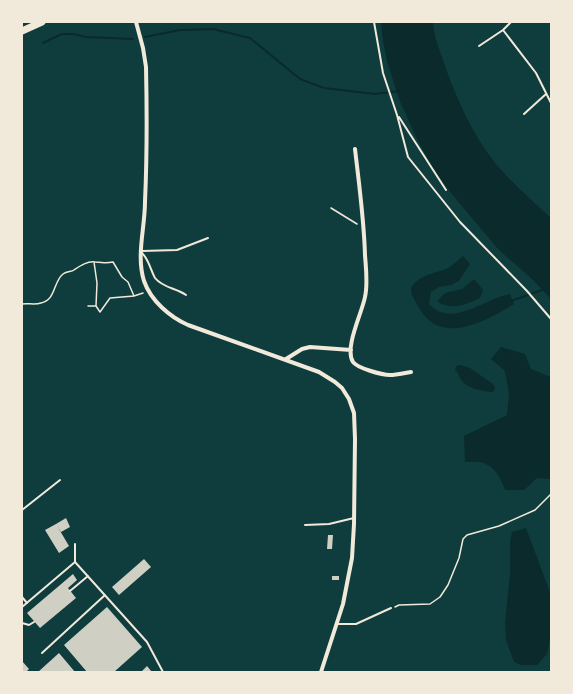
<svg xmlns="http://www.w3.org/2000/svg" width="573" height="694" font-family="Cabin,sans-serif">
  <style>
    .water { fill: #0a2a2b }
    .lines { fill: none; stroke-linecap: round; stroke-linejoin: round }
    .stream { stroke: #0a2a2b; stroke-width: 2 }
    .building { fill: #cfcfc3 }
    .path { stroke: #f1e9da; stroke-width: 1.5 }
    .service { stroke: #f1e9da; stroke-width: 2 }
    .minor { stroke: #f1e9da; stroke-width: 4 }
    .primary { stroke: #f1e9da; stroke-width: 7 }
  </style>
  <rect width="100%" height="100%" fill="#0f3d3e"/>
  <path class="water" d="M381,22H433C434,38 441,54 446,69C458,102 474,137 496,164C513,184 532,201 551,218V299L533,280L498,249L451,193L432,167L416,137L399,99L387,61L383,41Z
    M463,256L470,264L459,281L451,285L439,287L431,292L429,304C452,329 485,298 510,294L514,304C484,322 438,348 417,304C414,299 408,290 413,285C421,275 435,273 446,269C452,266 457,261 463,256Z
    M473,280H475L483,290L480,298C467,304 452,311 438,302V300L445,293L462,289Z
    M501,347L525,354L531,369L551,377V479L537,478L524,490H505C501,479 496,468 484,463C478,461 470,462 465,462L464,436L507,415L509,394L505,371L491,359Z
    M461,365L470,368L493,384L495,388L493,392C484,392 467,388 462,381C459,378 459,373 455,370L456,366Z
    M526,528L551,595V634L547,654L537,665H521L514,662L506,640L505,623L510,573V543L512,532Z"/>
  <g class="lines">
    <path class="stream" d="M145,37L180,30L213,29L250,38L300,79L324,88L375,94L400,91
      M43,43L62,34H73L86,37L133,39
      M511,301L542,290"/>
  </g>
  <path class="building" d="M66,518L70,527L61,532L56,524Z
    M56,524L69,546L59,553L45,530Z
    M328,535H333L332,549H327Z
    M144,559L151,567L119,595L112,587Z
    M73,574L77,580L68,588L76,598L40,628L27,613Z
    M332,576H339V580H332Z
    M107,607L142,647L114,672H87L64,645Z
    M59,653L75,672H38Z
    M22,661L29,669L26,672H22Z
    M147,666L152,672H141Z"/>
  <g class="lines">
    <path class="path" d="M331,208L357,224
      M94,262L97,283L96,306
      M22,304C28,303 35,305 41,303C56,300 53,282 63,274C67,271 71,272 74,270C80,266 87,261 95,262C103,262 104,264 113,262L122,277L128,282L134,296L143,293
      M88,306H96L100,312L110,298L134,296
      M395,607L399,605L430,604L440,597L448,585L459,558L463,539L467,535L499,526L535,510L551,494"/>
    <path class="service" d="M374,22L383,73L397,115L408,157L460,222L527,291L551,319
      M503,30L536,73L551,103
      M479,46L503,30L511,22
      M524,114L546,94
      M399,117L446,190
      M142,251L177,250L208,238
      M141,252C149,259 150,269 155,278C163,288 176,288 186,295
      M22,510L60,480
      M305,525L329,524L354,518
      M75,544V562L147,642L163,672
      M70,591L88,576
      M22,597L27,603
      M22,607L75,562
      M22,623L29,625L34,622
      M337,624H356L391,608
      M42,653L105,595"/>
    <path class="minor" d="M136,22L143,48L146,67C147,112 147,157 145,202C145,228 136,255 144,281C151,301 170,317 188,325L319,372L335,382L342,388L349,399L354,413L355,439L354,524L352,558L343,604L321,672
      M355,149C359,184 364,219 365,255C366,269 368,284 365,297C362,313 344,348 353,362C357,368 382,375 390,375C397,375 404,373 411,372
      M286,359L302,349L310,347L351,350"/>
    <path class="primary" d="M22,31L42,22"/>
  </g>
  <rect width="573" height="694" fill="none" stroke="#f1e9da" stroke-width="46"/>
</svg>
